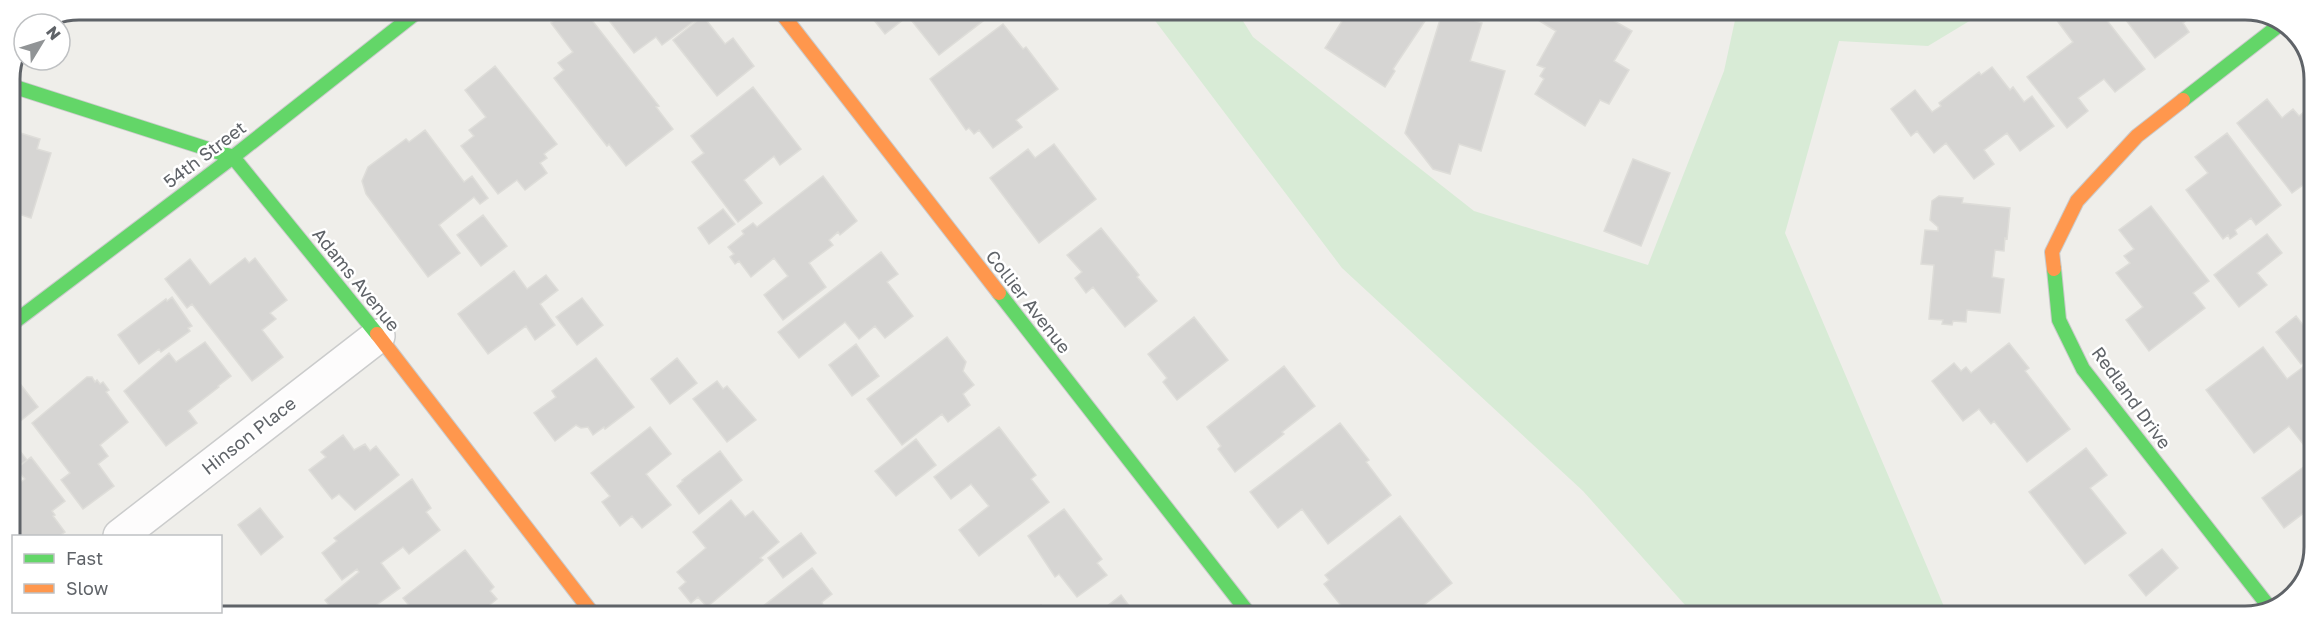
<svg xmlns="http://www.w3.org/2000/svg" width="2324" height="625" font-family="'Golos Text',sans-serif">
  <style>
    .green { fill: #d8ebd6 }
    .building { fill: #d6d5d3; stroke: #deddd9; stroke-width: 1.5 }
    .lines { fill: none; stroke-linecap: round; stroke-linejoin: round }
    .street-casing { stroke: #cbcccc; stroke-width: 36 }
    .fast-casing { stroke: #cacacb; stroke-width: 16 }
    .slow-casing { stroke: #cacacb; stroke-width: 16 }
    .street { stroke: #fdfcfc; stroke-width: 33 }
    .fast { stroke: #63d668; stroke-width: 14 }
    .slow { stroke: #ff974d; stroke-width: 14 }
    .labels { text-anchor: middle; stroke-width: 5; stroke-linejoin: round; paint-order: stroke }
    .street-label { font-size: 18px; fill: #5f6368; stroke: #fff }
    .rim { fill: none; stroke: #5f6368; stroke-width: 3 }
  </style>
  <rect width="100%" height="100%" fill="#efeeea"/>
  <path class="green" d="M1147,10H1236L1253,37L1474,211L1648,265L1724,71L1737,11H1986L1928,46L1839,41L1785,233L1948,616L1694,615L1583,491L1342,268Z"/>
  <path class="building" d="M83,9H96L88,15Z
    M199,9H227L213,20L207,12L204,15Z
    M570,10H584L659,106L656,107L673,129L626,166L609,144L607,146L554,78L564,70L558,63L573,52L551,23Z
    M601,10H709L662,45L656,37L634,53Z
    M866,10H989L992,14L939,55L908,16L885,34Z
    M1349,10H1409L1425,21L1393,69L1395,71L1385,87L1325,48Z
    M1443,10L1482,23L1470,61L1505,71L1481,151L1459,144L1450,174L1433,169L1405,133Z
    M1526,11H1597L1632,31L1614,61L1629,70L1609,104L1600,100L1585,126L1535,94L1544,79L1540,76L1545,68L1537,65L1556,31L1525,12Z
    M2050,11H2104L2107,15L2105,18L2145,69L2115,92L2104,79L2078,98L2088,111L2067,128L2027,77L2073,42Z
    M2119,11H2198L2183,23L2189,32L2155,58Z
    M703,16L725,44L733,38L754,66L717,96L673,40Z
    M1003,24L1023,49L1026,47L1058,89L1016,120L1022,127L993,148L979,130L974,134L969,128L966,130L930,79Z
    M495,66L557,144L544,154L547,158L540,163L547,173L525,190L517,180L498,194L461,146L474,136L469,130L486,117L465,90Z
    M1992,67L2010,90L2013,87L2024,102L2032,96L2054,126L2020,151L2007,133L1984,150L1994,164L1974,179L1946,143L1934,153L1917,131L1911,136L1891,109L1915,90L1932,112L1941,106L1939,103L1979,72L1981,75Z
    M753,87L801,149L780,165L774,156L744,180L762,203L738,222L692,162L704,153L691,136Z
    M2267,99L2282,118L2293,109L2299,116L2310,107L2315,113L2314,177L2292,193L2237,123Z
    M425,130L464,182L472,176L488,198L480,204L474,197L439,225L460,253L428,277L366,194L362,181L368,167L406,139L409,142Z
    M14,131L40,139L37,149L51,153L31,218L9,211V141Z
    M2227,133L2281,205L2256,225L2251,218L2235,230L2237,234L2230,239L2228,235L2223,239L2186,190L2208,173L2195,157Z
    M1054,144L1096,199L1039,243L990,178L1028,149L1035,158Z
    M1633,159L1670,173L1641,246L1604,231Z
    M823,176L857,221L840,235L838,232L829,240L833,245L809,263L826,287L783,320L764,295L788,276L774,258L751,277L739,261L735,264L730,257L734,254L728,247L744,234L742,231L753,223L757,227Z
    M1939,196L1963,198L1962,203L2010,208L2007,239L2005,238L2004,251L1995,250L1992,277L2004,279L2000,313L1967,310L1966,322L1953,321L1952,325L1942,324L1943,320L1929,319L1934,265L1921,264L1925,230L1938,231V227L1930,220L1932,201Z
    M2151,206L2209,281L2193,293L2205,308L2149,351L2126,320L2143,307L2116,273L2130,263L2124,256L2134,249L2119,230Z
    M723,209L735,224L709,244L698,228Z
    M483,215L507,246L481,266L457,235Z
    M1101,228L1139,275L1137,277L1157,301L1125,327L1093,287L1086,293L1075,278L1082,272L1067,255Z
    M2267,234L2282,253L2257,273L2267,285L2239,307L2214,275Z
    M881,252L898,274L887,282L913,316L885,338L875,326L859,339L845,322L799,358L778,332Z
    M245,258L249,263L255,258L287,300L270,313L276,319L262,330L283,357L252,381L192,304L187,308L165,279L190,259L210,285Z
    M514,271L527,289L546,275L558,290L540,304L555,325L535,340L526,326L488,354L458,314Z
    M172,297L192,326L188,328L190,331L161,352L159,349L139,364L118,335L166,299L167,301Z
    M582,298L603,325L577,345L556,317Z
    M2296,316L2314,339V354L2301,364L2276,332Z
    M1194,317L1228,360L1177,400L1163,382L1167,378L1148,354Z
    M947,337L966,362L963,371L974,385L963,394L970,405L948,422L942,414L902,445L867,399Z
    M205,342L231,376L218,386L219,387L188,411L197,423L166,446L124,391L169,353L176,362Z
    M2009,343L2029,368L2025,371L2070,429L2027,462L1994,421L1991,424L1979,409L1963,421L1932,381L1954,363L1961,371L1966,367L1971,373Z
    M856,344L879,376L852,396L829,365Z
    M2263,347L2287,379L2314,359L2313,444L2307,449L2289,426L2254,453L2206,390Z
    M596,358L634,407L605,429L604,427L593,435L588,427L581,428L576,425L555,441L534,413L556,397L552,391Z
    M677,358L697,383L670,404L651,379Z
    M1284,366L1315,406L1282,432L1284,434L1235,472L1218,449L1221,446L1207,427Z
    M87,377H92L95,382L97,380L100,384L103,382L109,390L106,392L128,422L100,445L108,456L98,464L114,486L83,509L61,480L70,473L32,423Z
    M717,381L723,389L727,386L756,420L727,442L693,399Z
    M21,385L38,407L13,427L9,422V394Z
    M1340,423L1369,460L1366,462L1391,495L1328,544L1302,509L1278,528L1250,492Z
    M650,427L671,454L646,474L671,505L642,528L632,516L620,526L602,502L610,496L591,473Z
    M999,427L1036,475L1031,479L1049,502L979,556L959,530L989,506L971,484L951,499L934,477Z
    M343,435L354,450L365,444L370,451L376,446L399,475L355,510L339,494L332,499L309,470L326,457L321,452Z
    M9,437L27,460L9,473Z
    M916,439L936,465L896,496L875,471Z
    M2086,448L2107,475L2090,488L2126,533L2085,564L2029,492Z
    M720,451L742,480L699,514L677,486L683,481L682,480Z
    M31,457L65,501L52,511L55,515L53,516L65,532L59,536H14V562L9,552V485L12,489L25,479L16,469Z
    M2309,463L2313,467V506L2284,528L2262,498Z
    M412,479L431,508L426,512L440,530L409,554L403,547L381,563L400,588L364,614H336L325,600L359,572L357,569L342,580L322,553L337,541L334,538Z
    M731,500L745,517L753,511L779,542L760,558L763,560L707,607L698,597L691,603L679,588L686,582L677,572L706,548L693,532Z
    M260,508L283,537L261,555L238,525Z
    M1064,509L1102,559L1097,563L1107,575L1077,597L1059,574L1055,577L1028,536Z
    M1400,516L1452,583L1411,615H1344L1347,613L1324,584L1329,580L1325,575Z
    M801,533L816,553L783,578L768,558Z
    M2162,549L2178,568L2146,596L2129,575Z
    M465,550L494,587L490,591L497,599L486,608L491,614H416L403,598Z
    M812,568L832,594L822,602L826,615L753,614Z
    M1121,595L1136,615H1096Z
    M1041,605L1049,615H1028Z
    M891,607L897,615H882Z
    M1580,608L1585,615H1570Z
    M141,612H190L191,614H142Z"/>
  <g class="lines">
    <defs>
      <path id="street" d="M120,536L378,336"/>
      <path id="fast" d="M9,85L233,157L377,334
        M2183,100L2282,23
        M2054,269L2059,320L2083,369L2270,608
        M999,293L1250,615
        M9,326L233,157L421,9"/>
      <path id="slow" d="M779,10L999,293
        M2054,269L2052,252L2077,201L2137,136L2183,100
        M377,334L593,614"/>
    </defs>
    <use href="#street" class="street-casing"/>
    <use href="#fast" class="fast-casing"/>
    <use href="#slow" class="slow-casing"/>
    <use href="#street" class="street"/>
    <use href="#fast" class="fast"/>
    <use href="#slow" class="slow"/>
  </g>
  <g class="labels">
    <g class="street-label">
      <text transform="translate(205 155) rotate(-37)" y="6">54th Street</text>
      <text transform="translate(356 280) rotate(51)" y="6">Adams Avenue</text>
      <text transform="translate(1028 302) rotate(52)" y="6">Collier Avenue</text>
      <text transform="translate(2131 398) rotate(54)" y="6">Redland Drive</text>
      <text transform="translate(249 436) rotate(-38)" y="6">Hinson Place</text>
    </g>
  </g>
  <path d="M0 0H2324V625H0ZM79 20H2245A59 59 0 0 1 2304 79V547A59 59 0 0 1 2245 606H79A59 59 0 0 1 20 547V79A59 59 0 0 1 79 20Z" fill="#fff" fill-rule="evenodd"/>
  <path class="rim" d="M79 20H2245A59 59 0 0 1 2304 79V547A59 59 0 0 1 2245 606H79A59 59 0 0 1 20 547V79A59 59 0 0 1 79 20Z"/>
  <rect x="12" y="535" width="210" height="78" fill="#ffffff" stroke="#bfc1c3" stroke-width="1.5"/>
  <rect x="24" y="554" width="30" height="9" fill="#63d668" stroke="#bfc1c3" stroke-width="1.5"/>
  <text x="66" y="565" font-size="18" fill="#5f6368">Fast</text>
  <rect x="24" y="584" width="30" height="9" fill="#ff974d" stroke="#bfc1c3" stroke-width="1.5"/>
  <text x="66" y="595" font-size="18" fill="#5f6368">Slow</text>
  <g transform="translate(42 42) rotate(52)"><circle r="28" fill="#ffffff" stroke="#bfc1c3" stroke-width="1.5"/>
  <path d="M0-4.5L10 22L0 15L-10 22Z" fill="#919496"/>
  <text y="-9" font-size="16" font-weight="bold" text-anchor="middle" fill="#5f6368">N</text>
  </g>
</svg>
